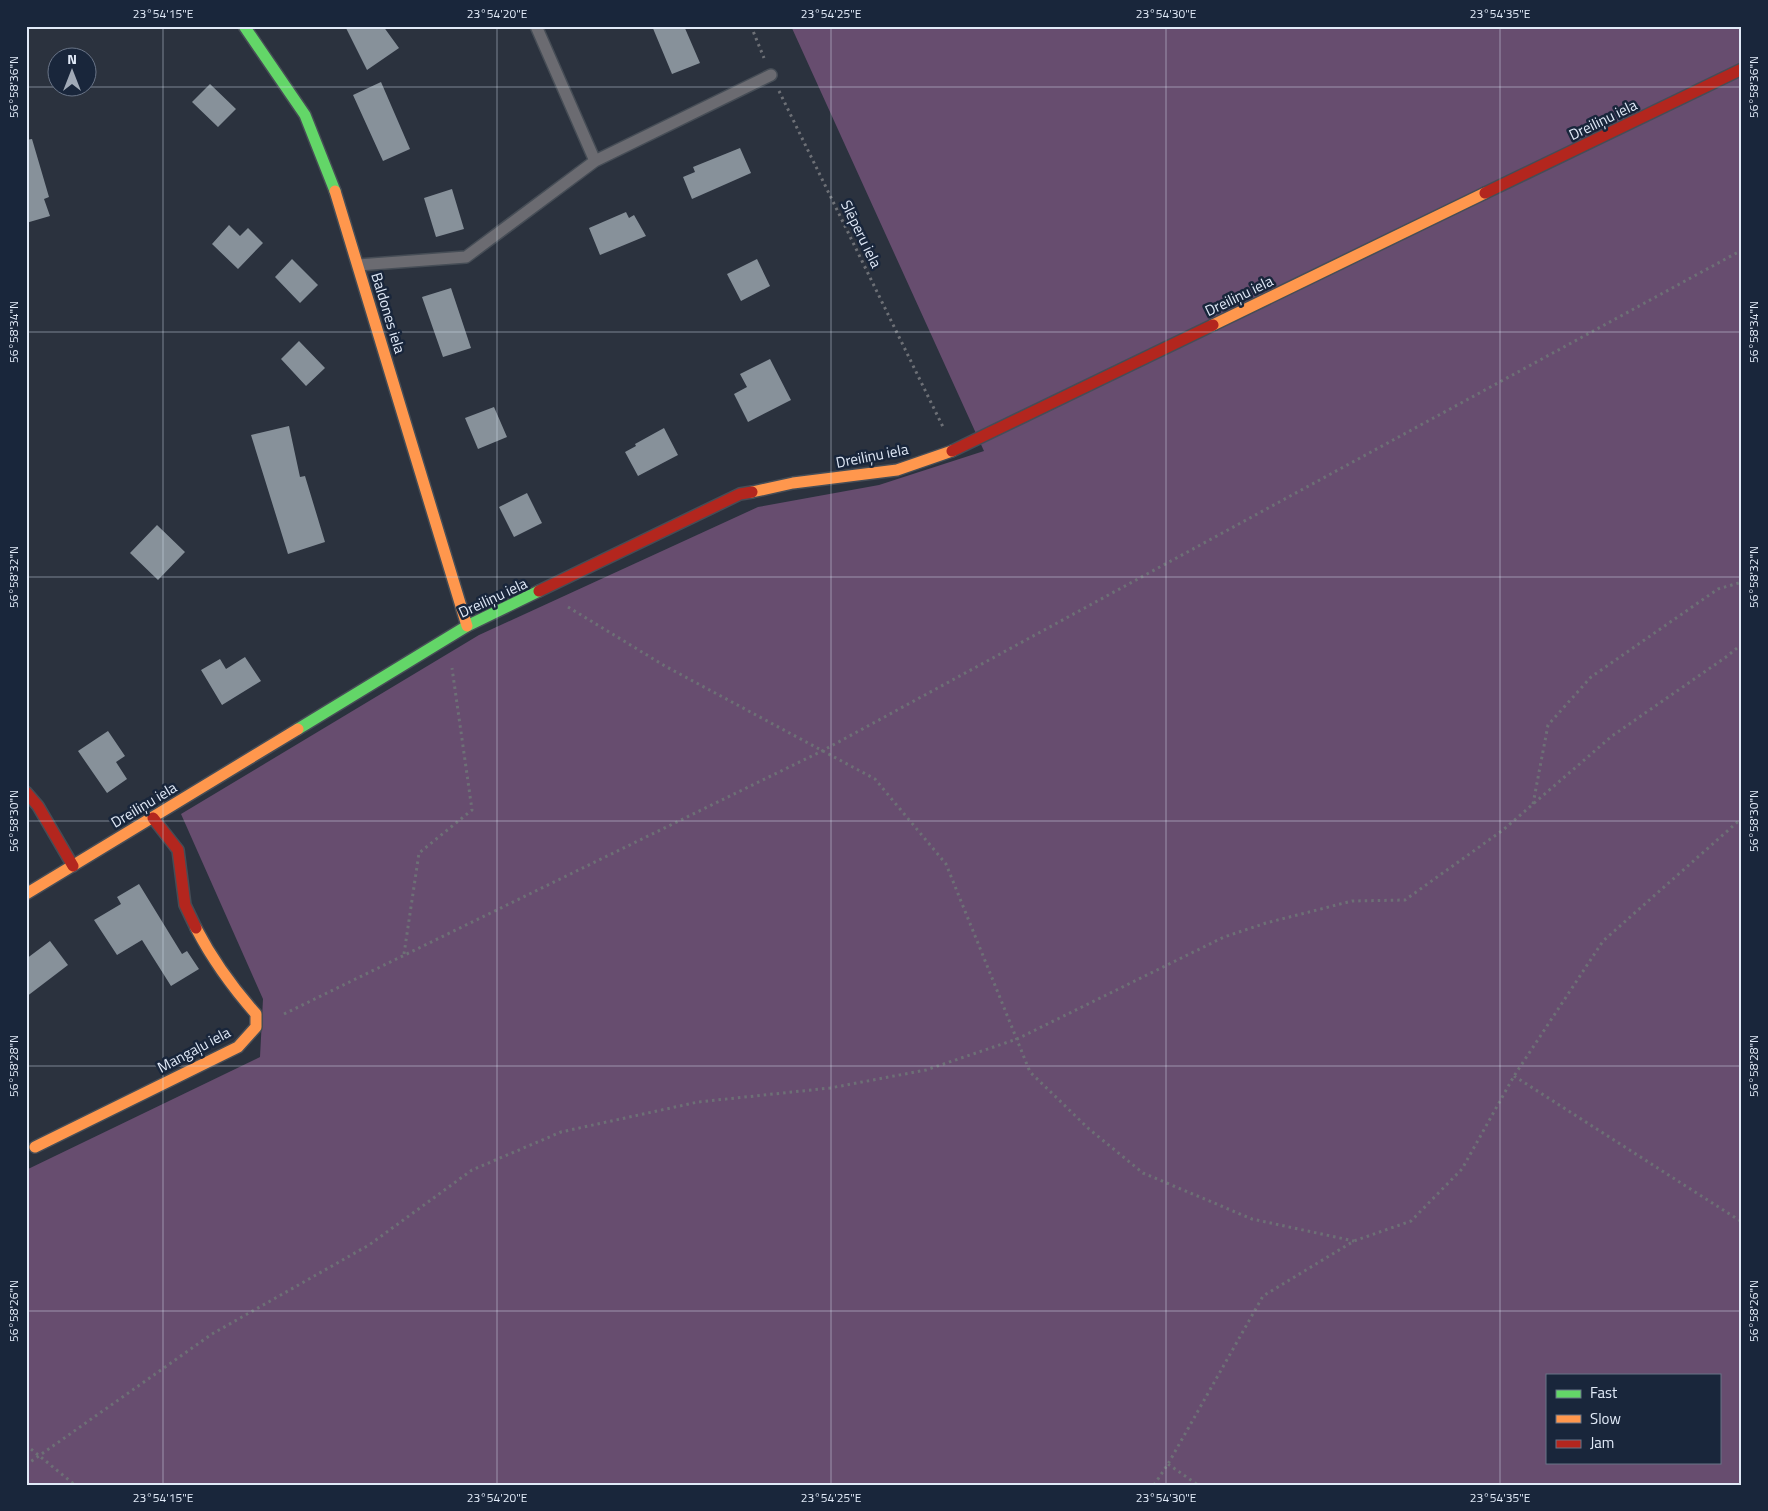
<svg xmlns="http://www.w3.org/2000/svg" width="1768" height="1511" font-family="'Titillium Web',sans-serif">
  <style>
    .forest { fill: #674d6f; fill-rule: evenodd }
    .building { fill: #87919a }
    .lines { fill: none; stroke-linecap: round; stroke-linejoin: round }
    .lane-casing { stroke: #464d56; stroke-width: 14 }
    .fast-casing { stroke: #464d56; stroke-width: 14 }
    .slow-casing { stroke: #464d56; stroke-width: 14 }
    .jam-casing { stroke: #464d56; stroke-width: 14 }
    .path { stroke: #6d7076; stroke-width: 3; stroke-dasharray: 2.5 4; stroke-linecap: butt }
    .lane { stroke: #6b6b71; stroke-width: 11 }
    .fast { stroke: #63d668; stroke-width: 11 }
    .slow { stroke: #ff974d; stroke-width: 11 }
    .jam { stroke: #b3261e; stroke-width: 11 }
    .ticks { fill: none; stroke: #e1eaf8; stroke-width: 1; stroke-opacity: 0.45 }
    .labels { text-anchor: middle; stroke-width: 5; stroke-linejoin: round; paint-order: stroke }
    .street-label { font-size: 15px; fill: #e1eaf8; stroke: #19263b }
    .neatline { fill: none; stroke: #e1eaf8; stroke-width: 2 }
    .ticks-label { font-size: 12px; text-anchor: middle; fill: #e1eaf8 }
  </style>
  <rect width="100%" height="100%" fill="#2b323e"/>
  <path class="forest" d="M791,26H1742V1485H26V1170L260,1057L263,999L181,814L479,635L758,507L879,485L984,451ZM1547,1375H1719V1462H1547Z"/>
  <path class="building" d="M345,26H383L399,48L367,70Z
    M652,26H684L700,63L672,74Z
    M381,82L410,149L383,161L353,95Z
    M210,84L236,109L218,127L192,102Z
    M32,139L49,197L44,199L50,216L26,223V140Z
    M740,148L751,173L692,199L683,177L695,172L693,167Z
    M452,189L464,229L436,237L424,198Z
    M626,212L629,218L634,215L646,236L600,255L589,228Z
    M229,225L240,236L248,228L263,243L238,269L212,244Z
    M292,259L318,285L300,303L275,277Z
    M757,259L770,286L741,301L727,274Z
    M451,288L471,348L443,357L422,297Z
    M299,341L325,368L306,386L281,359Z
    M770,359L791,400L748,422L734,394L747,387L740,374Z
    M494,407L507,437L478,449L465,418Z
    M289,426L300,477L305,476L325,542L288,554L251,435Z
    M664,428L678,455L638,476L625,452L636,446L635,444Z
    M527,493L542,523L514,537L499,507Z
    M157,525L185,552L158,580L130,553Z
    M245,657L261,681L222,705L201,670L220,659L226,669Z
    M108,731L125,756L116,762L127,779L107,793L78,751Z
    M139,884L182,954L187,951L199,969L171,986L142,940L117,955L94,920L121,904L117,897Z
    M50,941L68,965L26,997V959Z"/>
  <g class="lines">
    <defs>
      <path id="lane" d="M536,26L595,161
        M358,265L466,257L595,161L771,75"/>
      <path id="fast" d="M244,26L305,115L335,191
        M298,729L467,626L539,591"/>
      <path id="slow" d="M335,191L467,626
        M1213,325L1485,193
        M752,492L793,483L897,470L952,451
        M26,894L298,729
        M35,1147L238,1047L256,1027V1014C233,988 212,959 196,928"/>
      <path id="jam" d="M1485,193L1742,69
        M952,451L1213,325
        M539,591L740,494L752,492
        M26,792L38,806L73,866
        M153,818L178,850L185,905L196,928"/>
    </defs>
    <use href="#lane" class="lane-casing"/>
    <use href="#fast" class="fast-casing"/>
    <use href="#slow" class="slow-casing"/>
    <use href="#jam" class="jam-casing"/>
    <path class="path" d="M751,26L764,58
      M779,91L943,427
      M568,607L665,666L875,779L946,864L1030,1072L1089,1129L1143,1173L1252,1219L1354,1241
      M1533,804L1548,725L1591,677L1718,589L1742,582
      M404,954L419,853L472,810L452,668
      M284,1014L822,751L1742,250
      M1514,1076L1742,1222
      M26,1445L75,1485
      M1168,1464L1198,1485
      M26,1465L212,1334L369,1245L472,1170L561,1132L698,1102L830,1088L926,1070L1017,1039L1224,937L1266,923L1352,901L1405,900L1503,830L1612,736L1726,657L1742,644
      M1154,1485L1168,1464L1263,1296L1354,1241L1411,1221L1462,1169L1514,1076L1603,941L1742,818"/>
    <use href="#lane" class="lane"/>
    <use href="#fast" class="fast"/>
    <use href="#slow" class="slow"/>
    <use href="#jam" class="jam"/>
  </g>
  <path class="ticks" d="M163,26V1485M497,26V1485M831,26V1485M1166,26V1485M1500,26V1485M26,87H58M88,87H1742M26,332H1742M26,577H1742M26,821H1742M26,1066H1742M26,1311H1742"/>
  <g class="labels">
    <g class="street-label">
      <text transform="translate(1603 120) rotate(-26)" y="5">Dreiliņu iela</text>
      <text transform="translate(861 234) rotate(64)" y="5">Slēperu iela</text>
      <text transform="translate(1239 296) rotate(-26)" y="5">Dreiliņu iela</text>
      <text transform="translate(388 313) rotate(73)" y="5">Baldones iela</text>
      <text transform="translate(872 456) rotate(-11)" y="5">Dreiliņu iela</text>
      <text transform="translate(493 598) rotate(-25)" y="5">Dreiliņu iela</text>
      <text transform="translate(144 805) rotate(-31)" y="5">Dreiliņu iela</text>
      <text transform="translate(194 1050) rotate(-28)" y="5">Mangaļu iela</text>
    </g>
  </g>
  <rect width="1768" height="1511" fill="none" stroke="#19263b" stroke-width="55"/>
  <rect x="1546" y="1374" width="175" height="90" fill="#19263b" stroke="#697487"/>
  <rect x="1556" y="1390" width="25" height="8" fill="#63d668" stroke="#697487"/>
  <text x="1590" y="1398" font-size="15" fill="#e1eaf8">Fast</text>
  <rect x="1556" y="1415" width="25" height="8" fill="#ff974d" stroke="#697487"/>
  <text x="1590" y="1424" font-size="15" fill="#e1eaf8">Slow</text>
  <rect x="1556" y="1440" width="25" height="8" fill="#b3261e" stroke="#697487"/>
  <text x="1590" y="1448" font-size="15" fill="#e1eaf8">Jam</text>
  <g transform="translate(72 72)"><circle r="24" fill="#19263b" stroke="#697487"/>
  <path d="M0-4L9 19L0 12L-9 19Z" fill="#a1aab7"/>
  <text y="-8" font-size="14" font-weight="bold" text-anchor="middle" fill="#e1eaf8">N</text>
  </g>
  <rect x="28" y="28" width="1712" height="1456" class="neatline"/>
  <g class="ticks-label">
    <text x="163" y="18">23°54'15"E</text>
    <text x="497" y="18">23°54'20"E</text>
    <text x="831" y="18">23°54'25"E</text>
    <text x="1166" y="18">23°54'30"E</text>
    <text x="1500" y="18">23°54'35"E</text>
    <text transform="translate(14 87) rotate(-90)" y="4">56°58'36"N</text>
    <text transform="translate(1754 87) rotate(-90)" y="4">56°58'36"N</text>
    <text transform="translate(14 332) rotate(-90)" y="4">56°58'34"N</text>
    <text transform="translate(1754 332) rotate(-90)" y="4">56°58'34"N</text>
    <text transform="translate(14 577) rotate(-90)" y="4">56°58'32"N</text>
    <text transform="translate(1754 577) rotate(-90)" y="4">56°58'32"N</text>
    <text transform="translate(14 821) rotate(-90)" y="4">56°58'30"N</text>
    <text transform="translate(1754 821) rotate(-90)" y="4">56°58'30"N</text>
    <text transform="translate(14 1066) rotate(-90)" y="4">56°58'28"N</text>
    <text transform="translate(1754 1066) rotate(-90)" y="4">56°58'28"N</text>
    <text transform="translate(14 1311) rotate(-90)" y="4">56°58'26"N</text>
    <text transform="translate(1754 1311) rotate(-90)" y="4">56°58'26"N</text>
    <text x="163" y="1502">23°54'15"E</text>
    <text x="497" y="1502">23°54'20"E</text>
    <text x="831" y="1502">23°54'25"E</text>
    <text x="1166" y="1502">23°54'30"E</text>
    <text x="1500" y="1502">23°54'35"E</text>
  </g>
</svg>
